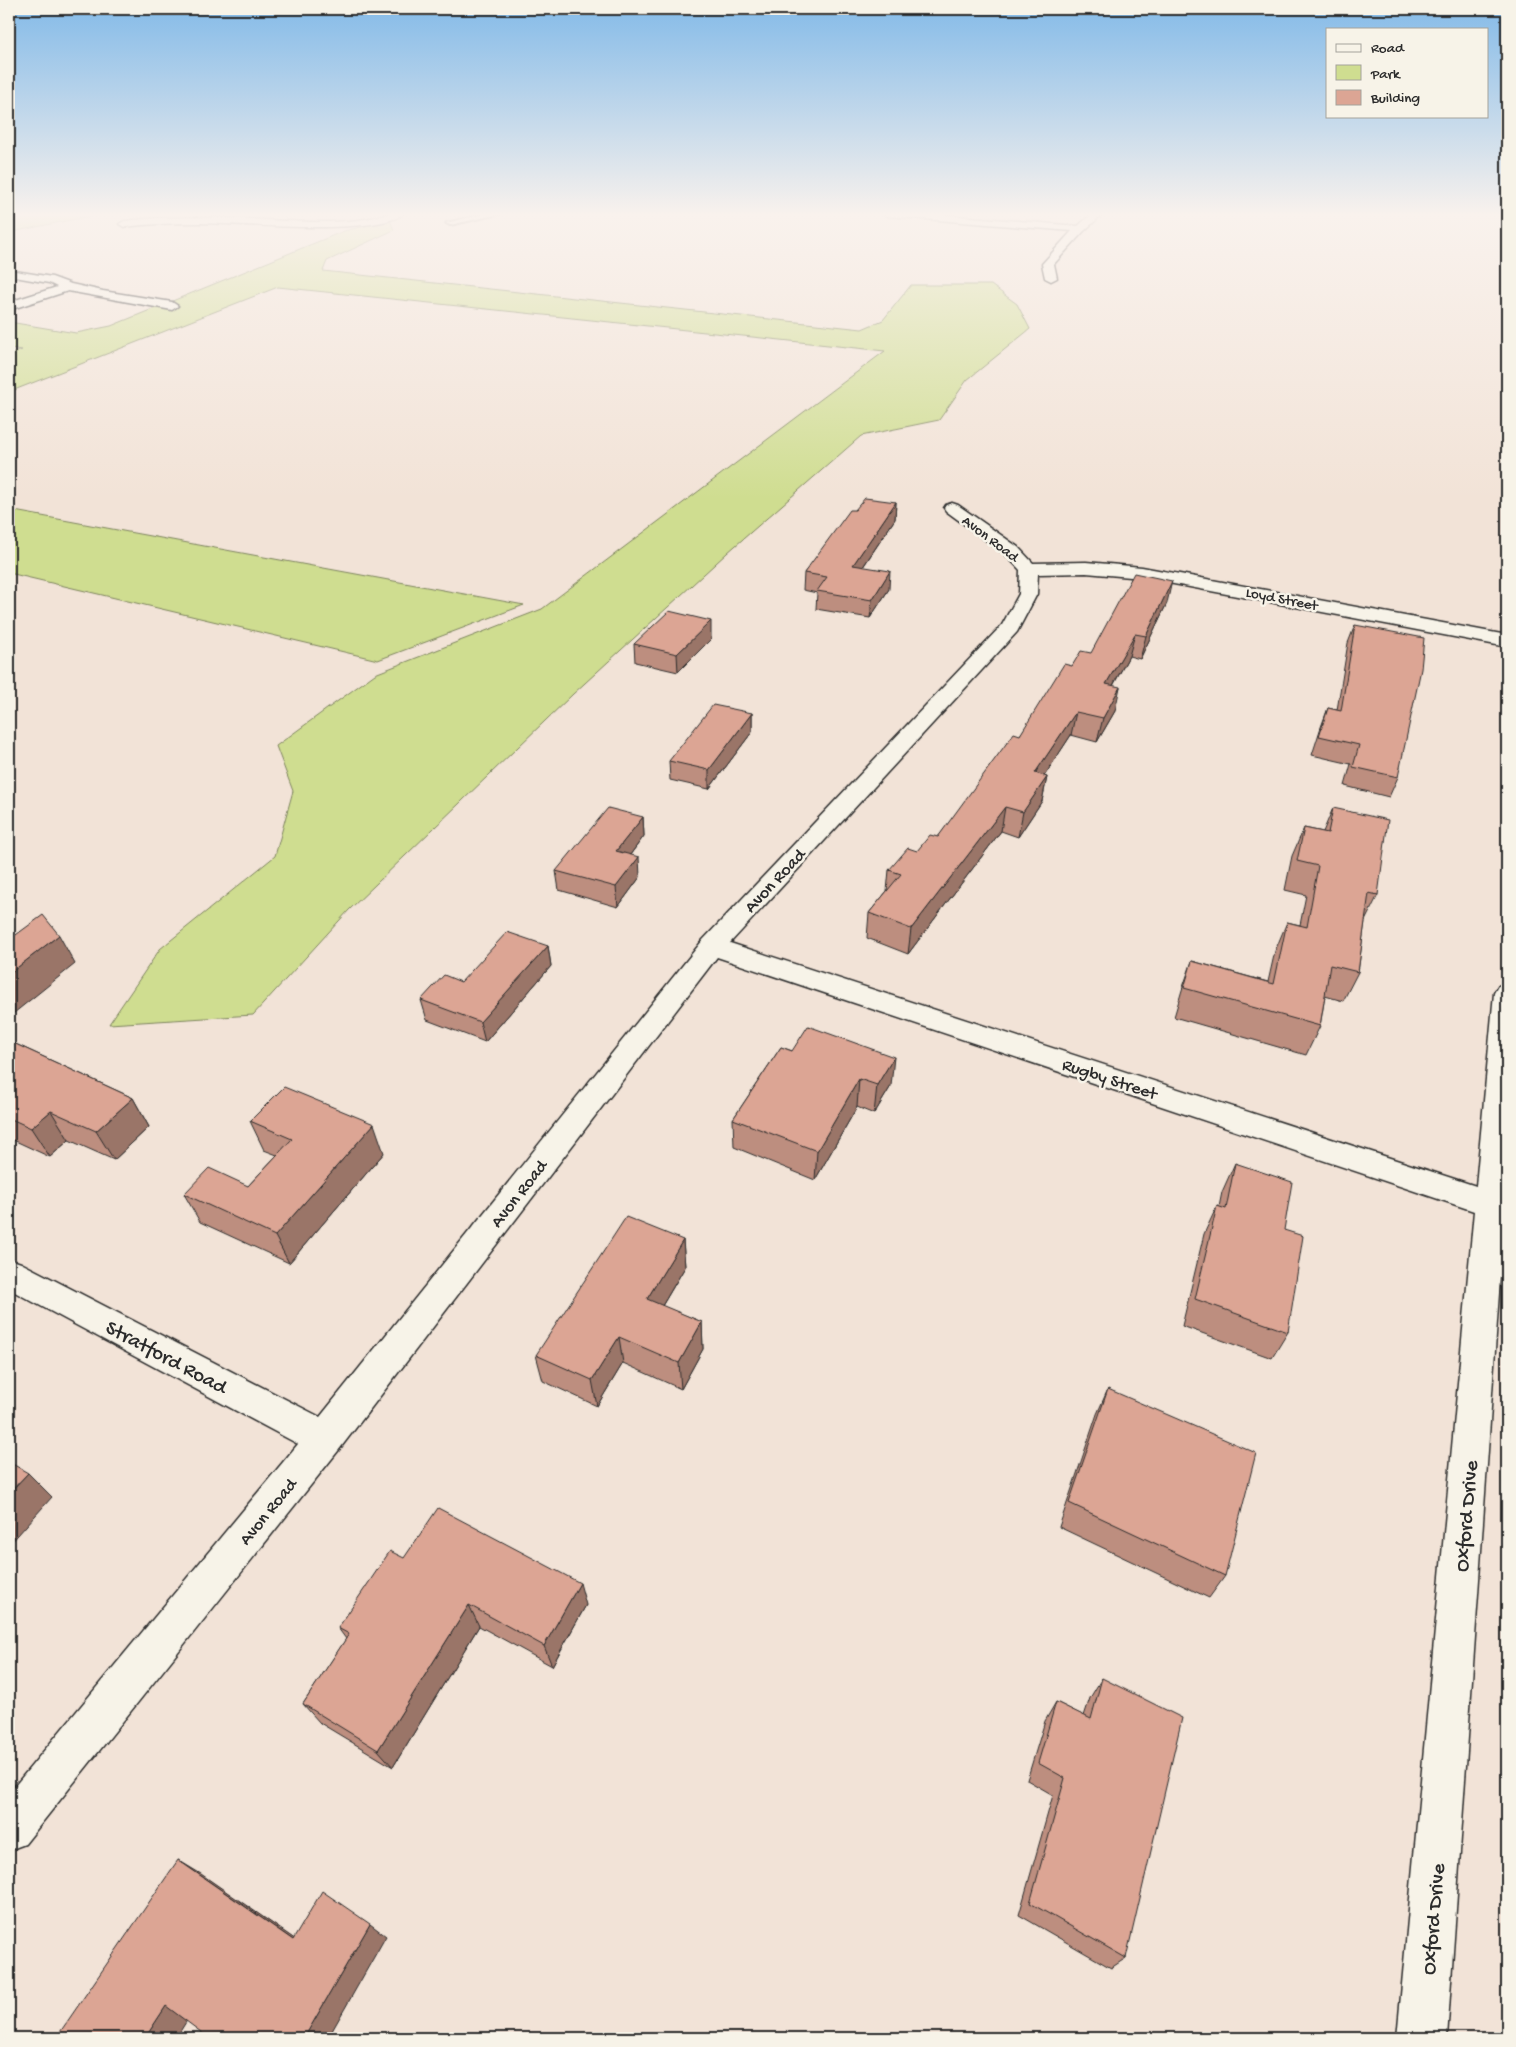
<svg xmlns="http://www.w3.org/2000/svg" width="1516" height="2047" font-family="'Gochi Hand',sans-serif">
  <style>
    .green { fill: #cfdd90; stroke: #7d845e }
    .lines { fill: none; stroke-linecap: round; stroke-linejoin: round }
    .lane-casing { stroke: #2b2b2b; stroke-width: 4 }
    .street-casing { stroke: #2b2b2b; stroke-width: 3 }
    .lane { fill: #f7f3e8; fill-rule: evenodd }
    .street { fill: #f7f3e8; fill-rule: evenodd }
    .wall { fill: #bd8e7f; stroke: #2b2b2b }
    .shaded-wall { fill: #9a7468; stroke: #2b2b2b }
    .building { fill: #dca594; stroke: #2b2b2b }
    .labels { text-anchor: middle; stroke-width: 5; stroke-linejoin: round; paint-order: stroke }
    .far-street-label { font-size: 15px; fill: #2b2b2b; stroke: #f7f3e8 }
    .street-label { font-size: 18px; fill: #2b2b2b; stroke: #f7f3e8 }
    .near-street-label { font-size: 21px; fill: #2b2b2b; stroke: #f7f3e8 }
  </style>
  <rect width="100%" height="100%" fill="#f2e3d7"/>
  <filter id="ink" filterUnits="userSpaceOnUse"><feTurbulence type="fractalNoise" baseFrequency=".02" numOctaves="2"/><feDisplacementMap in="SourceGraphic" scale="10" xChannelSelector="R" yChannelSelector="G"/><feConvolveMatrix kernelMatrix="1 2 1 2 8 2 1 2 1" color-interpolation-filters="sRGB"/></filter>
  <g filter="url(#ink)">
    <path class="green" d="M9,213H105L12,232L9,234Z
      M390,220L394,230L327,261L323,271L862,329L883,320L911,285H991L1017,304L1030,329L967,380L939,420L861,436L727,553L573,694L349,910L253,1015L109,1024L160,949L275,856L293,791L276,746L375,674L542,609L885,351L278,287L9,392V355L22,350L9,348V322L76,333L111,326L344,231Z
      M9,510L524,605L378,660L9,573Z"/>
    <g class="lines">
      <defs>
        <path id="lane" d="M488,213H503L450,225L446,223Z"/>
        <path id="street" d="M390,213H404C379,237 235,223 196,223C172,223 148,224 124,227L119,224L124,221C166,216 207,217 250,219C292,221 349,227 390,213Z
          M882,213H922L1078,226L1093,213H1104L1084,231L1054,264L1057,278L1051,281L1045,278L1042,264L1072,231L887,216Z
          M9,270L52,277L71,284L103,291L172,302L178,306L172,310L68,291L9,310V302L57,287L49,283L9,276Z
          M952,503L958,505L1018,547L1033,563L1086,562L1142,567L1507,635V647L1142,578L1086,573L1038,574L1037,594L1017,632L730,943L1476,1186L1494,993L1498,986L1507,984V1222L1504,1221L1447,2038H1397L1474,1211L717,957L338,1451L25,1844L9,1850V1793L298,1444L9,1289V1259L21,1263L320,1417L703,940L1002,625L1019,594L1020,570L1006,555L946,511L944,508L946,505Z"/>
      </defs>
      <use href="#lane" class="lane-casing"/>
      <use href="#street" class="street-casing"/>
      <use href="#lane" class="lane"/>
      <use href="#street" class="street"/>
    </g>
    <path class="wall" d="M896,502L895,519L863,567L889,589L870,618L816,609L817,593L803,590L804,573L855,510Z
      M1167,603L1140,659L1129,656L1113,686L1115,711L1097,742L1071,735L1044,776L1047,777L1042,801L1018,837L1001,831L908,954L867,938L869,913L887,891L889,870L917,851L938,837L1020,735L1072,666Z
      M1355,625L1398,777L1389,797L1345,786L1351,764L1312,755L1321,727L1328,708L1337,710L1348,643Z
      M711,639L678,672L635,662L634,644Z
      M752,713V732L709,789L670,780L669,761Z
      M1333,808L1378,895L1365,921L1358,972L1343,1001L1325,996L1320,1026L1306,1055L1174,1017L1182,990L1192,961L1268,982L1275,951L1287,922L1300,925L1306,895L1285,890L1292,856L1304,828L1323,832Z
      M643,817L644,836L630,855L640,877L618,907L559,890L556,871Z
      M548,946L551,966L485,1042L427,1020L421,1000L461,982Z
      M9,1041L133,1098L149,1127L114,1160L69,1140L50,1157L9,1138Z
      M781,1047L891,1086L874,1114L857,1107L815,1180L734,1147L733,1119Z
      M250,1121L384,1153L289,1263L200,1222L184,1194L248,1186L277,1155L264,1150Z
      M1235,1163L1284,1230L1288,1332L1272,1358L1182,1326L1204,1234L1217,1206L1219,1207L1222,1192Z
      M683,1240L685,1267L662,1306L702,1322L703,1349L681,1389L623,1363L597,1406L543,1381L536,1355Z
      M1108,1389L1225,1576L1209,1598L1059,1527L1097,1414Z
      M404,1558L586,1605L552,1666L479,1626L393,1767L320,1723L303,1704L346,1639L338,1628Z
      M1102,1678L1126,1958L1111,1968L1019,1915L1053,1795L1027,1780L1045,1721L1056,1702L1084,1716L1090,1698Z"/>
    <path class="shaded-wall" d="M896,502L895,519L852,583L853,565Z
      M890,571L889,589L870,618L872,600Z
      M1172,581L1167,603L1140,659L1146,636Z
      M711,621V639L678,672L677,654Z
      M1135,634L1129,656L1101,707L1106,684Z
      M1120,687L1115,711L1097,742L1103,718Z
      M1076,712L1071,735L1030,798L1035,773Z
      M752,713V732L709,789V770Z
      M1047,777L1042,801L1018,837L1023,812Z
      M1005,807L1001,831L908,954L911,929Z
      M643,817L644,836L618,871L616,851Z
      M639,857L640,877L618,907L616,887Z
      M59,935L75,964L9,1017V974Z
      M548,946L551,966L485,1042L480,1022Z
      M894,1057L891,1086L874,1114L877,1085Z
      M859,1079L857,1107L815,1180L817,1151Z
      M133,1098L149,1127L114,1160L96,1131Z
      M51,1111L69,1140L50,1157L31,1128Z
      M374,1124L384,1153L289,1263L275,1236Z
      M683,1240L685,1267L650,1326L647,1299Z
      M702,1322L703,1349L681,1389L679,1363Z
      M619,1337L623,1363L597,1406L592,1380Z
      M28,1473L52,1497L9,1545V1493Z
      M580,1583L586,1605L552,1666L544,1646Z
      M469,1605L479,1626L393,1767L378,1750Z
      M178,1860L201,1874L312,1951L293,1940Z
      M370,1924L386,1936L328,2038H304Z
      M166,2006L191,2014L176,2038H145Z"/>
    <path class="building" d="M865,498L896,502L853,565L890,571L872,600L817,591L827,577L804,573L850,510H855Z
      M1134,573L1172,581L1146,636L1135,634L1106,684L1120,687L1103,718L1076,712L1035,773L1047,777L1023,812L1005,807L911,929L869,913L901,874L889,870L908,848L917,851L930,835L938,837L1014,733L1020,735L1064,664L1072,666L1081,651L1091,653Z
      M669,611L711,621L677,654L634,644Z
      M1355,625L1424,638L1421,669L1398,777L1353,767L1359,745L1319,736L1328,708L1341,711Z
      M713,705L752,713L709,770L669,761Z
      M608,808L643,817L616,851L639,857L616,887L556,871Z
      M1333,808L1388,820L1378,895L1369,893L1358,972L1330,965L1320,1026L1184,988L1192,961L1274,984L1287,922L1307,927L1318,866L1297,861L1304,828L1328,833Z
      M43,915L59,935L9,974V940Z
      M507,932L548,946L480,1022L421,1000L444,975L461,982Z
      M808,1026L894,1057L877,1085L859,1079L817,1151L733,1119L781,1047L792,1051Z
      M9,1041L133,1098L96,1131L51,1111L31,1128L9,1118Z
      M284,1087L374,1124L275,1236L184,1194L209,1168L248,1186L292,1139L250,1121Z
      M1235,1163L1292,1182L1284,1230L1303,1236L1288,1332L1195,1299L1217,1206L1226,1209Z
      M626,1217L683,1240L647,1299L702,1322L679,1363L619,1337L592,1380L536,1355Z
      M1108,1389L1256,1453L1225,1576L1069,1503Z
      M9,1462L28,1473L9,1493Z
      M438,1508L580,1583L544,1646L469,1605L378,1750L303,1704L349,1634L338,1628L390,1551L404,1558Z
      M1102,1678L1182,1718L1126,1958L1030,1903L1065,1778L1038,1763L1056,1702L1091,1719Z
      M178,1860L293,1940L322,1891L370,1924L304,2038H209L166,2006L145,2038H56Z"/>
  </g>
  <linearGradient id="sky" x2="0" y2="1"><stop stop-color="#83bae8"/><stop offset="0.43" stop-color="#f9f2ed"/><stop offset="1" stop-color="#f9f2ed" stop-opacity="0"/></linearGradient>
  <rect width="1516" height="499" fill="url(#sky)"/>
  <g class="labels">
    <g class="far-street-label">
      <text transform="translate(991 538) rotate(37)" y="5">Avon Road</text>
      <text transform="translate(1282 598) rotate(11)" y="5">Loyd Street</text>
    </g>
    <g class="street-label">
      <text transform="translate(774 880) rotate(-47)" y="6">Avon Road</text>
      <text transform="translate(1110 1078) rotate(18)" y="6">Rugby Street</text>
      <text transform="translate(518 1193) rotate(-52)" y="6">Avon Road</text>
      <text transform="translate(267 1511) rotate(-51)" y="6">Avon Road</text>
    </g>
    <g class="near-street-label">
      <text transform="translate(167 1356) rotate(28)" y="7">Stratford Road</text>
      <text transform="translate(1465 1516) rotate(-85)" y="7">Oxford Drive</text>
      <text transform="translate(1432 1919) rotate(-85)" y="7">Oxford Drive</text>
    </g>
  </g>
  <rect width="1516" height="2047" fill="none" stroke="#f7f3e8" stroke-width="30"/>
  <rect x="15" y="15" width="1486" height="2017" fill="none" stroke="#2b2b2b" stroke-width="2" filter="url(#ink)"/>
  <rect x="1326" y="28" width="162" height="90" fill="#f7f3e8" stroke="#a5a39c"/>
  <rect x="1336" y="44" width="25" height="8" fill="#f7f3e8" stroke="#a5a39c"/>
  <text x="1371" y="52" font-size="15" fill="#2b2b2b">Road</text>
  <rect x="1336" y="65" width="25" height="15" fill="#cfdd90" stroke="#a5a39c"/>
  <text x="1371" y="78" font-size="15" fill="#2b2b2b">Park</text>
  <rect x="1336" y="90" width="25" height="15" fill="#dca594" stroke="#a5a39c"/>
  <text x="1371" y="102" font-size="15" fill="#2b2b2b">Building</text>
</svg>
